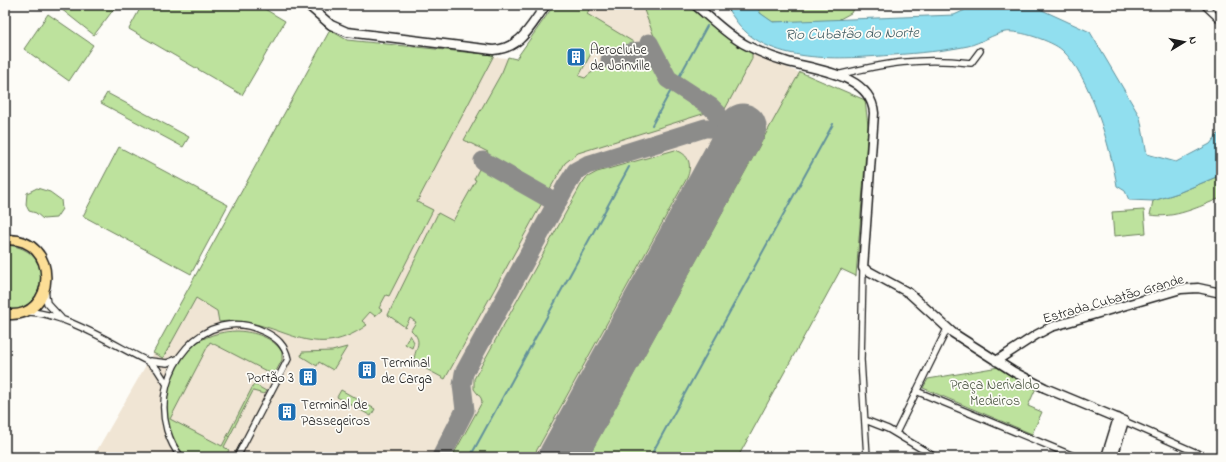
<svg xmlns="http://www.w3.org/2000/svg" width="1226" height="462" font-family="'Indie Flower',sans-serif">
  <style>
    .built { fill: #f0e5d4 }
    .green { fill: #bde29d; stroke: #6c7f5c }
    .water { fill: #91dfef; stroke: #62919b }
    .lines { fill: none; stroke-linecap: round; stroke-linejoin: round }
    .stream { stroke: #62919b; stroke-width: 2 }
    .taxiway { stroke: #8c8c8a; stroke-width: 19 }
    .runway { stroke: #8c8c8a; stroke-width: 47 }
    .street-casing { stroke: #1c1c1c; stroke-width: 8 }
    .secondary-casing { stroke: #1c1c1c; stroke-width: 11 }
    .primary-casing { stroke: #1c1c1c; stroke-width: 12 }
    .street { stroke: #fdfcf7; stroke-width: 5.5 }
    .secondary { stroke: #fdfcf7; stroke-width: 8 }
    .primary { stroke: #fcde96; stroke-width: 9 }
    .labels { text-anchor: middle; stroke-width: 3.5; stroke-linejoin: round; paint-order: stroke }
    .poi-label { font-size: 14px; fill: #1c1c1c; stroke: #fdfcf7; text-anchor: start }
    .street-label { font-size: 14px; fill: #1c1c1c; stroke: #fdfcf7 }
    .park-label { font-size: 14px; fill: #4c5743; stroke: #fdfcf7 }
    .water-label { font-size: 15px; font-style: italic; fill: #456066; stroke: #fdfcf7 }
  </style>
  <rect width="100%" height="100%" fill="#fdfcf7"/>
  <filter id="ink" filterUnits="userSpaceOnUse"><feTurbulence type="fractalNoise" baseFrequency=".025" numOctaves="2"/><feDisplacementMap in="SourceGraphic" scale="8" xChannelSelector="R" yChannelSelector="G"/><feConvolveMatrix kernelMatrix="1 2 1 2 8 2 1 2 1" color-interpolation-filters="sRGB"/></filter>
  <g filter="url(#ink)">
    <path class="built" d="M554,5H688L738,45L752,53L865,100L868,126L856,276L841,269L738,457H93L153,353L330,30L347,40L516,59Z"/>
    <path class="green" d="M56,5H117L94,35Z
      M142,5H258L285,21L242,95L129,29Z
      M554,5H591L587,14L640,46L609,58L594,48L579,76L585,78C594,68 636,48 649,57C658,63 659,79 670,87C680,94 703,104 709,112L578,153L565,163L548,192L485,158L488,152L464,140L502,72L508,57L516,59Z
      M642,5H688L738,45L752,53V59L725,109L676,79L667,70Z
      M758,5H855L851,13L836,21L772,22L760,13Z
      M48,14L93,45L69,81L24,49Z
      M330,30L347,40L494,55L417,202L433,210L389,296L386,295L379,308L382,310L375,316L370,312L362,321L367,325C308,367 279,314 219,322L217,311L196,298L163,358L153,353Z
      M800,72L865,100L868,126L856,276L841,269L738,457H588Z
      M107,93L189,137L183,147L101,103Z
      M119,147L228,205L191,274L83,216Z
      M675,150C690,154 692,166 687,178L533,457H452L482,402L481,398L474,389V379L581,185L586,178L597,172Z
      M481,165L541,199L542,203L445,379L415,363L414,360C415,347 424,342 411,330L416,322L410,318L405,327L388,315L438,213L453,221L476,180L474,179Z
      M1221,175V198C1198,207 1175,219 1150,215L1153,201L1178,193Z
      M37,188L50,192L61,200L62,209L56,218L43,219L36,213L29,211L26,205L27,193Z
      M1144,210L1146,233L1114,236L1112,212Z
      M5,245C61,248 44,317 5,309Z
      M238,331C254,332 273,337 282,352V360L274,375L210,342L170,419L222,446L254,384L266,391L264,394L253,391L224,447L229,450L225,457H187C157,430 163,376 190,348C203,336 221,331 238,331Z
      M410,335L414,342L412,348L405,344Z
      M347,347L333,370L319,362L317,366L301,356L302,352L332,351Z
      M999,367L1036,388L1028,406L1042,412L1032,434L923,388L928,379Z
      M341,390L375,409L371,416L337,397Z"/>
    <path class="water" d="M726,5H757L760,13L773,22L954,15L965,10L970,5H1031L1090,32L1140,117L1147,154L1176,162L1210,144L1221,130V175L1178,193L1153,201L1129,200L1125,191L1117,186C1111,149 1090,75 1062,50C1052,41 1019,30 1005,32C993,34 981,43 968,46C944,51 919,53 893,55C843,59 765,66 734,18C731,14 728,10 726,5Z"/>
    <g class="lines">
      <path class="stream" d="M679,77L707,26
        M652,125L670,92
        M470,457L629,167
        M650,457L833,124"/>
      <path class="taxiway" d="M649,43L668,79L711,107L717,113L729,139
        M610,60C624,55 642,45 655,56
        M483,161L557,203
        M441,457L465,410L462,385L464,373L566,186L576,171L587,165L705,128C724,127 733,135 727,155"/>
      <path class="runway" d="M562,457L743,127"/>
      <defs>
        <path id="street" d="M1204,5L1221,21
          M837,75C886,63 920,57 971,63L980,51
          M863,268L861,360L867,457
          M45,290L47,303L61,318
          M26,312C61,311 114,345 147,361L157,369L166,383
          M150,361L167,363L177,359
          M916,391L1076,457
          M865,420L888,429L935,457
          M1124,421L1206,457
          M896,433L947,329
          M181,457C174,449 170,440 167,430C150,372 204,301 265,332C277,338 285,345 288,359L237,457"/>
        <path id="secondary" d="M308,5L331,25L347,32L493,50C522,48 530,26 546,5
          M695,5C711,18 727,35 746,45C759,52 774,58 788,62C818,70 871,75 874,113L863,268L909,293L953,333L1014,372L1045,388L1124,421L1113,457
          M996,361L1036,335L1051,327L1181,289L1198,288L1221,293
          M1106,457L1118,418"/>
        <path id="primary" d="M5,240C61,235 58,322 5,314"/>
      </defs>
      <use href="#street" class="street-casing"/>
      <use href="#secondary" class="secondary-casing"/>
      <use href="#primary" class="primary-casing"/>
      <use href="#street" class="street"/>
      <use href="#secondary" class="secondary"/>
      <use href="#primary" class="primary"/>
    </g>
  </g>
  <defs>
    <symbol id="building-square" viewBox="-11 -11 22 22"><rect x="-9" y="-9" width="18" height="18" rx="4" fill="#1f6fb2" stroke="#fdfcf7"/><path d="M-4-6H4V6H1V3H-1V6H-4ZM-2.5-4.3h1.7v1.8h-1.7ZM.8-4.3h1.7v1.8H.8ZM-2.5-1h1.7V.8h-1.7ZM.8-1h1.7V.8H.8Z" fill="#fff"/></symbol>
  </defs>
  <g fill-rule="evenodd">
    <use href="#building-square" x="565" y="46" width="22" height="22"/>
    <use href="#building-square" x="356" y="359" width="22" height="22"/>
    <use href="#building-square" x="297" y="366" width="22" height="22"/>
    <use href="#building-square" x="276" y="401" width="22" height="22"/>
  </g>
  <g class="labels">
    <g class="poi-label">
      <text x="590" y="54">Aeroclube<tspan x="590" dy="16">de Joinville</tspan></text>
      <text x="381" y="367">Terminal<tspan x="381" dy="16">de Carga</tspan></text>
      <text x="294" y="382" text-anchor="end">Portão 3</text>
      <text x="301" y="409">Terminal de<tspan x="301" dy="16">Passegeiros</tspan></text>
    </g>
    <g class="street-label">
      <text transform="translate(1113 298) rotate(-16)" y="5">Estrada Cubatão Grande</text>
    </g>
    <g class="park-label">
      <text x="995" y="389">Praça Nerivaldo<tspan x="995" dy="16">Medeiros</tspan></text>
    </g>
    <g class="water-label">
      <text transform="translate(852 33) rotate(-1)" y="5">Rio Cubatão do Norte</text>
    </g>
  </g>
  <rect width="1226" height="462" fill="none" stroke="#fdfcf7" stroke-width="20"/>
  <rect x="10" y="10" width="1206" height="442" fill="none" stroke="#1c1c1c" stroke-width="1.5" filter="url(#ink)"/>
  <g transform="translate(1184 42) rotate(80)" stroke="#fdfcf7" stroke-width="3" paint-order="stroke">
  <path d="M0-3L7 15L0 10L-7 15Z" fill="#1c1c1c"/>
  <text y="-6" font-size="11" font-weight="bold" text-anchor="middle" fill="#1c1c1c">N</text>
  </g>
</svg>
